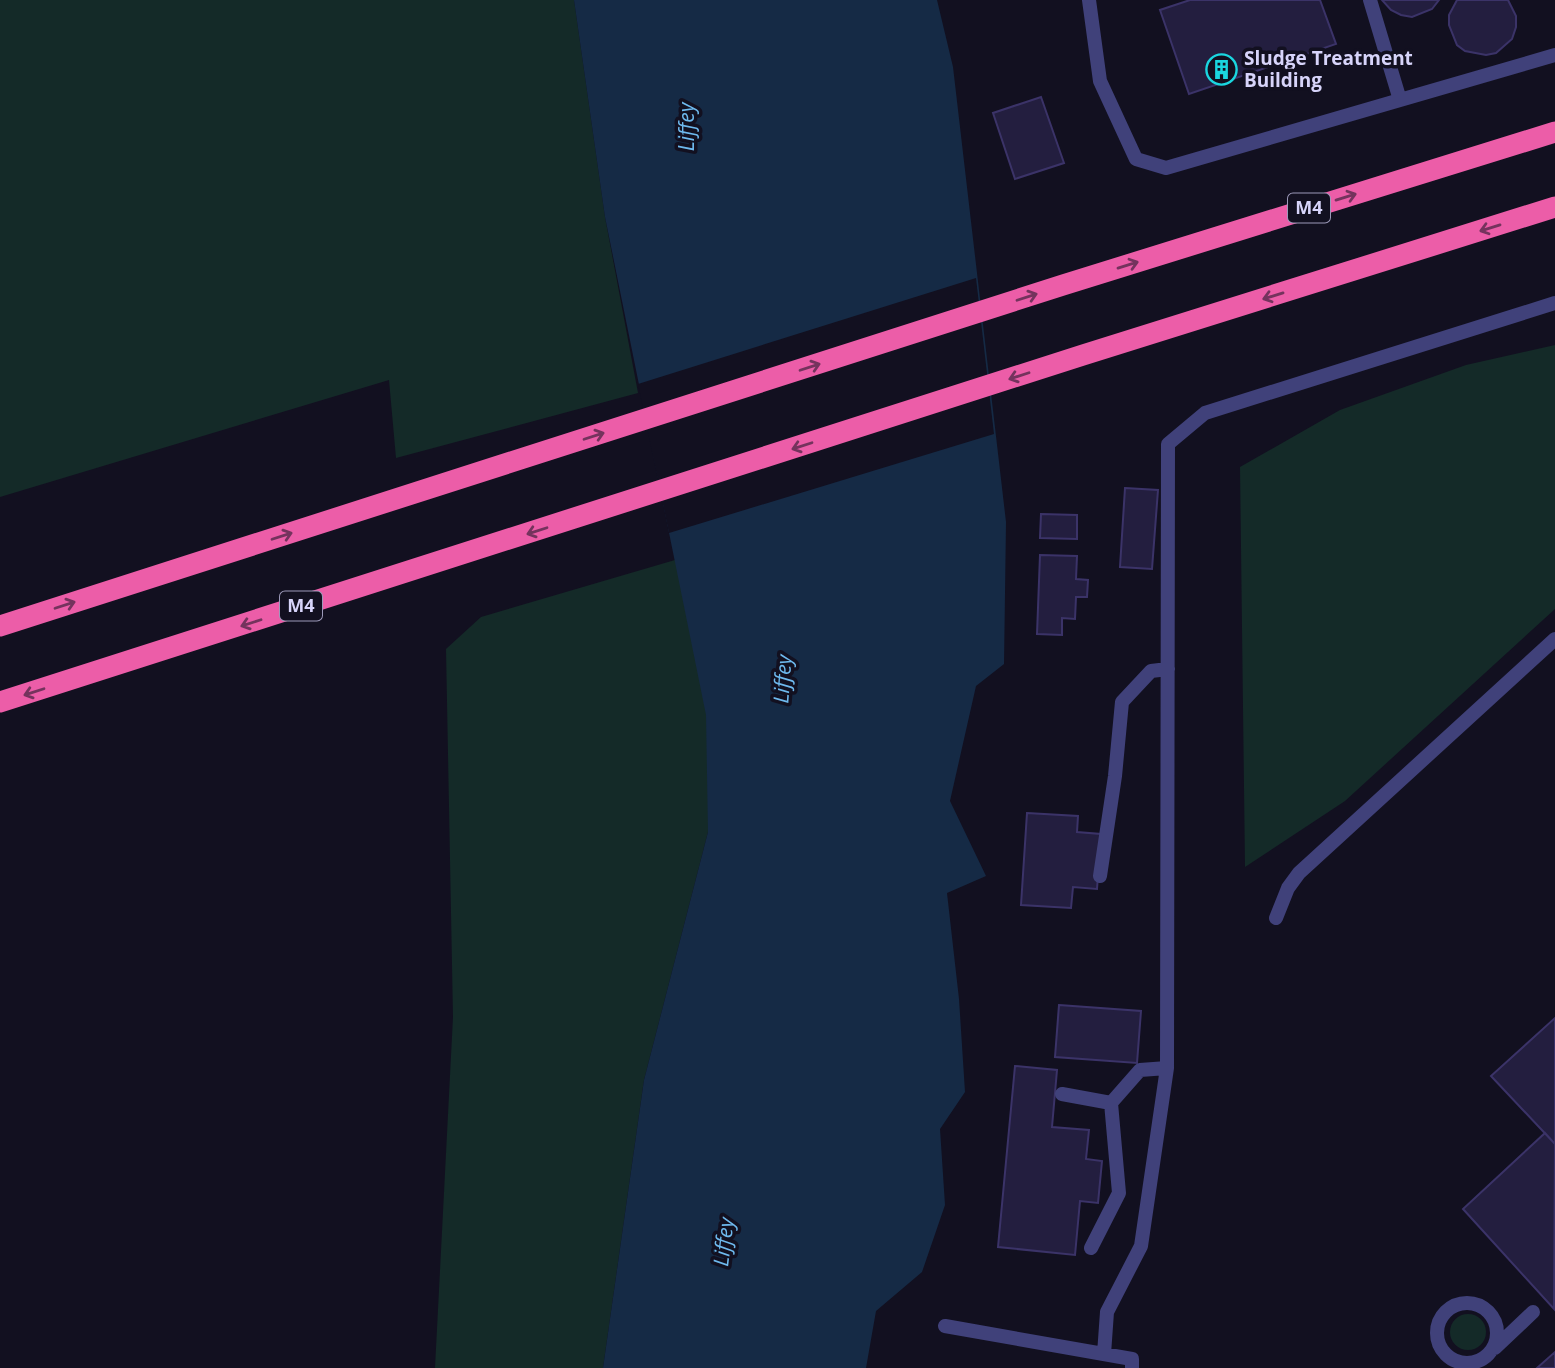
<svg xmlns="http://www.w3.org/2000/svg" width="1555" height="1368" font-family="'Open Sans',sans-serif">
  <style>
    .green { fill: #142a28 }
    .water { fill: #152a45 }
    .pier { fill: #121020 }
    .building { fill: #231e3f; stroke: #3b3368; stroke-width: 2 }
    .lines { fill: none; stroke-linecap: round; stroke-linejoin: round }
    .service { stroke: #40417a; stroke-width: 14 }
    .motorway { stroke: #ec5da8; stroke-width: 21 }
    .oneway { stroke: #74335d }
    .labels { text-anchor: middle; stroke-width: 7; stroke-linejoin: round; paint-order: stroke }
    .shield { fill: #121020; stroke: #9c99b9; stroke-width: 2 }
    .shield-label { font-size: 18px; font-weight: bold; fill: #d7d4fa }
    .poi-label { font-size: 19px; font-weight: bold; fill: #d7d4fa; stroke: #121020; text-anchor: start }
    .water-label { font-size: 21px; font-style: italic; fill: #6eb9ee; stroke: #121020 }
  </style>
  <rect width="100%" height="100%" fill="#121020"/>
  <path class="green" d="M0,0H574L605,217L638,393L396,458L389,380L0,497Z
    M1555,345V609L1345,801L1245,867L1240,467L1340,410L1466,365Z
    M675,560L715,691L708,832L644,1080L603,1368H435L453,1017L446,649L481,617Z
    M1450 1332a18 18 0 1 1 36 0a18 18 0 1 1-36 0Z"/>
  <path class="water" d="M574,0H937L953,67L1006,522L1004,664L976,686L950,801L986,876L947,893L959,999L965,1092L940,1129L945,1205L922,1272L876,1311L866,1368H603L644,1080L708,832L706,715L605,217Z"/>
  <path class="pier" d="M976,278L994,434L669,533L638,384Z"/>
  <path class="building" d="M1190,0H1320L1336,44L1189,94L1160,10Z
    M1382,0H1439L1432,9L1412,17L1401,15L1391,10Z
    M1457,0H1508L1516,16V27L1512,39L1496,53L1486,55L1465,51L1457,45L1449,25V15Z
    M1041,97L1064,163L1015,179L993,113Z
    M1125,488L1158,490L1152,569L1120,567Z
    M1041,514L1077,515V539L1040,538Z
    M1040,555L1077,556L1076,579L1088,580L1087,597H1076L1075,619L1062,618V635L1037,634Z
    M1027,813L1078,816L1077,832L1101,834L1097,889L1073,887L1071,908L1021,905Z
    M1059,1005L1141,1011L1137,1063L1055,1057Z
    M1555,1018V1144L1491,1076Z
    M1015,1066L1057,1070L1052,1127L1089,1130L1086,1159L1102,1161L1098,1203L1080,1201L1075,1255L998,1247Z
    M1545,1133L1555,1144L1554,1309L1463,1209Z
    M1555,1352V1368H1537Z"/>
  <g class="lines">
    <path class="service" d="M1089,0L1100,81L1136,159L1166,168L1400,100L1370,0
      M1400,100L1555,55
      M1100,876L1115,776L1122,702L1151,671L1168,669
      M1276,918L1288,888L1299,873L1555,639
      M1062,1094L1111,1103L1119,1193L1091,1248
      M1111,1103L1140,1070L1167,1068
      M1437 1333a30 30 0 1 1 60 0a30 30 0 1 1-60 0Z
      M945,1326L1132,1359V1368
      M1495,1348L1533,1312
      M1104,1354L1107,1312L1141,1246L1167,1068L1168,444L1205,413L1555,303"/>
    <path class="motorway" d="M0,626L1063,285L1555,132
      M0,702L1083,355L1555,207"/>
  </g>
  <defs><path id="oneway-shaft" d="M-6 0H5M1.5-3L5.5 0L1.5 3" fill="none" stroke-width="1.6" stroke-linecap="round" stroke-linejoin="round" transform="scale(1.75)"/></defs>
  <g class="oneway">
    <use href="#oneway-shaft" transform="translate(1346 197) rotate(-17)"/>
    <use href="#oneway-shaft" transform="translate(1490 228) rotate(163)"/>
    <use href="#oneway-shaft" transform="translate(1128 265) rotate(-17)"/>
    <use href="#oneway-shaft" transform="translate(1273 296) rotate(163)"/>
    <use href="#oneway-shaft" transform="translate(1027 297) rotate(-18)"/>
    <use href="#oneway-shaft" transform="translate(810 367) rotate(-18)"/>
    <use href="#oneway-shaft" transform="translate(1019 376) rotate(162)"/>
    <use href="#oneway-shaft" transform="translate(594 436) rotate(-18)"/>
    <use href="#oneway-shaft" transform="translate(802 446) rotate(162)"/>
    <use href="#oneway-shaft" transform="translate(537 531) rotate(162)"/>
    <use href="#oneway-shaft" transform="translate(282 536) rotate(-18)"/>
    <use href="#oneway-shaft" transform="translate(65 605) rotate(-18)"/>
    <use href="#oneway-shaft" transform="translate(251 623) rotate(162)"/>
    <use href="#oneway-shaft" transform="translate(34 692) rotate(162)"/>
  </g>
  <defs>
    <symbol id="building-ring" viewBox="-11 -11 22 22"><circle r="9.5" fill="#121020" stroke="#1ad6e0" stroke-width="1.5"/><path d="M-4-6H4V6H1V3H-1V6H-4ZM-2.5-4.3h1.7v1.8h-1.7ZM.8-4.3h1.7v1.8H.8ZM-2.5-1h1.7V.8h-1.7ZM.8-1h1.7V.8H.8Z" fill="#1ad6e0"/></symbol>
  </defs>
  <g fill-rule="evenodd">
    <use href="#building-ring" x="1204" y="52" width="35" height="35"/>
  </g>
  <g class="labels">
    <g class="shield">
      <rect x="1288" y="193.5" width="42" height="29" rx="5"/>
      <rect x="280" y="591.5" width="42" height="29" rx="5"/>
    </g>
    <g class="shield-label">
      <text x="1309" y="214">M4</text>
      <text x="301" y="612">M4</text>
    </g>
    <g class="poi-label">
      <text x="1244" y="65">Sludge Treatment<tspan x="1244" dy="22">Building</tspan></text>
    </g>
    <g class="water-label">
      <text transform="translate(687 127) rotate(-90)" y="7">Liffey</text>
      <text transform="translate(783 679) rotate(-86)" y="7">Liffey</text>
      <text transform="translate(724 1242) rotate(-83)" y="7">Liffey</text>
    </g>
  </g>
</svg>
